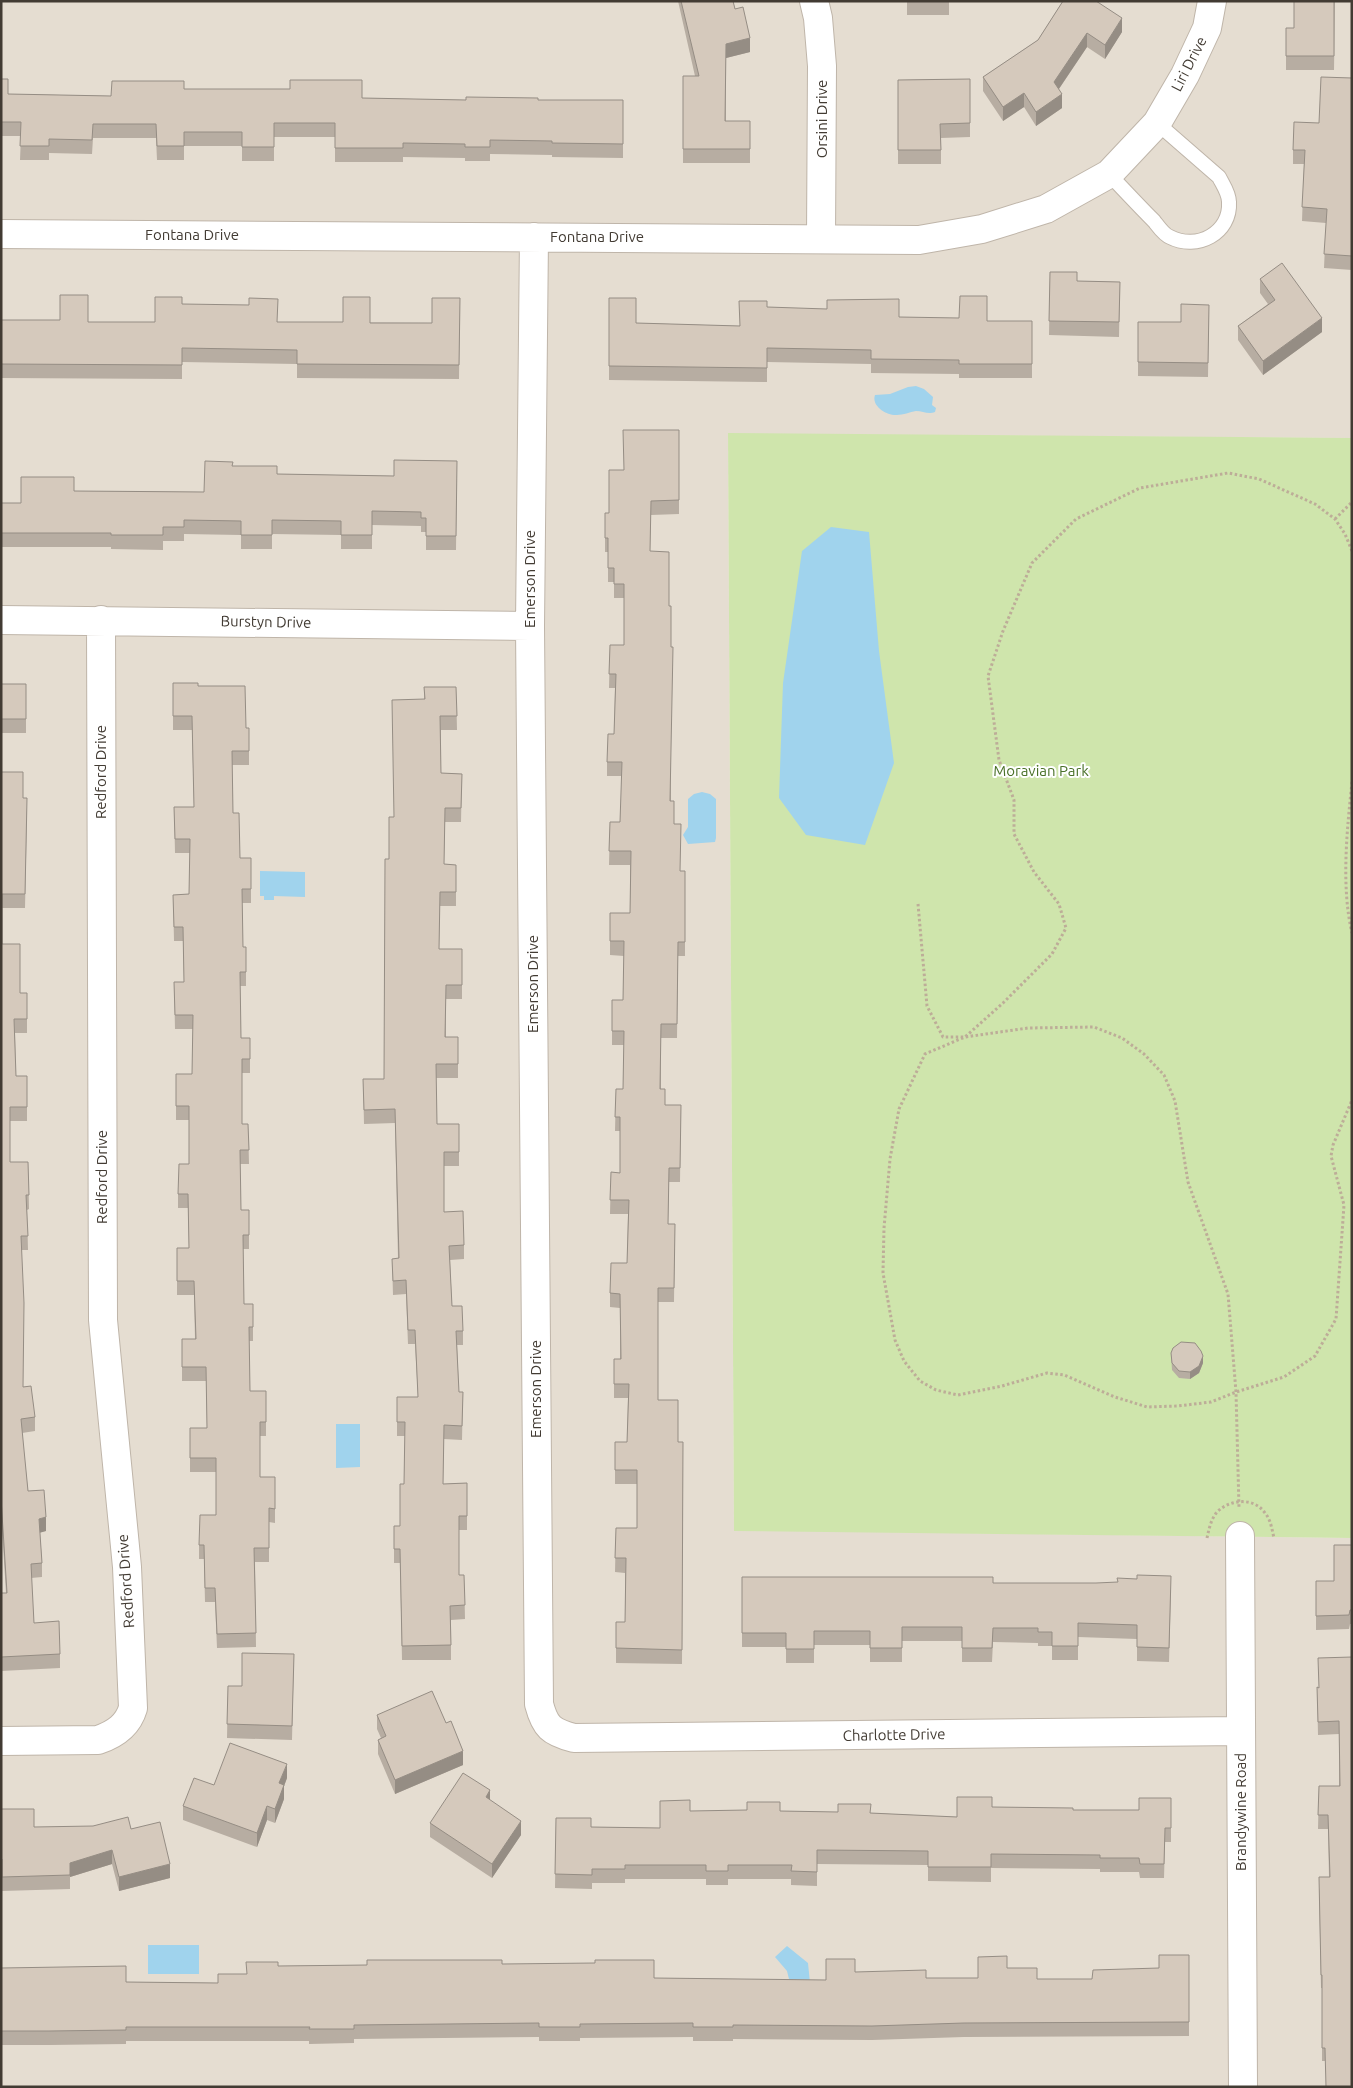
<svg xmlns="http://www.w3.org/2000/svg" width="1353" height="2088" font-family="Ubuntu,sans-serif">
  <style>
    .residential { fill: #e5ddd1 }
    .green { fill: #cfe5ac }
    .water { fill: #a0d3ed }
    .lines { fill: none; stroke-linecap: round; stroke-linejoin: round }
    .lane-casing { stroke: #bfb5a9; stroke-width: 16 }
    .street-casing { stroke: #bfb5a9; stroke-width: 30 }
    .path { stroke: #bdad98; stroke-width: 3; stroke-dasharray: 2.5 2.5; stroke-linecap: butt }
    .lane { stroke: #fff; stroke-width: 14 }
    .street { stroke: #fff; stroke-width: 28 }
    .wall { fill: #b7ada2 }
    .shaded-wall { fill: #958d84 }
    .building { fill: #d5c9bc; stroke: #958d84 }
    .labels { text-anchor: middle; stroke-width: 4; stroke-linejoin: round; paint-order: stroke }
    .street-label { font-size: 15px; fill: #423b33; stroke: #fff }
    .park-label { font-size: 15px; fill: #4a7129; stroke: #fff }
  </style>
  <rect width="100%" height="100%" fill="#f1ece3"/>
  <path class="residential" d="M1,1H1352V438L728,434L734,1530L1352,1538V2087H1Z"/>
  <path class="green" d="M728,433L1352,438V1538L734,1531Z"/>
  <path class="water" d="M916,386L924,389L933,397L932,405L936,408L935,412C928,415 923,411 916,411C910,412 903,415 897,415C887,416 871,406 875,395L890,394L908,387Z
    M831,527L869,532L879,651L894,763L865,845L806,835L779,798L783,683L802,551Z
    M702,792L710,794L716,799V838L715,842L688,844L683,835L688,827V799L694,794Z
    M260,871L305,872V897L274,896V900H264V896H260Z
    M336,1424H360V1467L336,1468Z
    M148,1945H199V1974H148Z
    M787,1946L808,1963L810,1983H790L787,1971L775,1957Z"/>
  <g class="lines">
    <defs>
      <path id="lane" d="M1109,174C1124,190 1139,206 1154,221C1158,226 1164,235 1170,237C1197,251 1231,233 1229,202C1229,193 1223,185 1219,177L1157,123"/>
      <path id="street" d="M814,1L818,18L822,66L821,238
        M1,234L919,240L982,229L1046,209L1109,174L1157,123L1185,75L1207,28L1212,1
        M534,237L530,626L539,1704C545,1727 551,1732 574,1738L1241,1731
        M1,620L530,626
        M1240,1536L1243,2087
        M1,1741L98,1740C116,1734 128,1725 133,1708L127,1567L103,1320L101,620"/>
    </defs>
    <use href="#lane" class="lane-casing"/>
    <use href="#street" class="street-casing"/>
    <path class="path" d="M1335,519L1352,502
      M1352,551L1345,534L1335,519L1315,504L1259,479L1228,473L1140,488L1076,519L1032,563L1003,631L988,676L999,760L1014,800V834L1034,872L1059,904L1066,928L1052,954L1003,1003L965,1037L925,1054L899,1109L890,1159L884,1228L883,1273L895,1340L904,1361L920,1381L936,1390L958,1395L1002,1386L1047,1373L1064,1375L1115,1397L1147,1407L1178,1406L1211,1402L1236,1392L1284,1377L1315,1356L1336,1319L1344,1205L1331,1156L1333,1145L1352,1100
      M1352,782C1347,829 1341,887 1352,933
      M918,904L927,1006L943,1037H965L1028,1028L1094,1027L1122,1038L1144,1054L1164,1075L1175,1101L1188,1182L1228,1294L1236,1392L1239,1508
      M1207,1538C1209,1529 1211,1519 1217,1512C1230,1499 1254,1497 1265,1513C1271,1520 1272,1530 1274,1538"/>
    <use href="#lane" class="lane"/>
    <use href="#street" class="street"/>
  </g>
  <path class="wall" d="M678,1H733L735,9L750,52L726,58V121H750V163H683V76H695Z
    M907,1H949V15H907Z
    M1063,1L1122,32L1105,59L1087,47L1059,89L1062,108L1036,126L1024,107L1003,121L983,91V77L1038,40Z
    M1335,1L1334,70H1286V28H1294Z
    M1352,78V270L1324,268L1326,223L1302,221L1304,164H1293V150L1319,123Z
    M1,79L8,94L111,96L184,89L362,98L466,100H623V158L552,157V155L490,154V161H465V158L403,157V162H335V137H274V161H242V146H184V160H157L156,138H93L92,154L49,153V160H20L21,136H1Z
    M970,79V137L941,138V164H898V80Z
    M1050,272L1077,281L1120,282L1119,337L1049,335Z
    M1260,279L1322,332L1263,375L1238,340V326L1268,304L1260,293Z
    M460,298L459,379L297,378V364L182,362V379L1,378V320L88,322H155L182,304L278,322L432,323Z
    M609,298L636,323L739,326L767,307L899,317L987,321H1032V378H959V374L871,373V364L767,362V382L609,380Z
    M1209,305L1208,377L1138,376V322H1181Z
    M679,430V514L651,515L650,551L669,606L671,801L680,871H685V956H678L677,1038H661V1089L665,1105H681L680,1182H669L668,1224H675L674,1302H658V1400L678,1442H683L682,1664L616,1663V1622H625V1573L615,1572L616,1528H637V1484H615V1442H627L628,1398H614V1359H620V1308L610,1307V1293L627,1263L628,1214H610L611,1172L620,1173V1131H615L616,1089H623L624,1045H612V1000H623L624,956L610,955V913H630V865H609L610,822H620L622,776H607V762L614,734L615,688H609L610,645H624V598H614V582H608V552H605V538L609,513L624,470Z
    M457,461L456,550H426V532H421V526L372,525V549H341V535L272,534V549H241V535L184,534V541H163V550L111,549V547H1V503H21L74,491L204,492L233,466L277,474L394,476Z
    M173,683L198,686L246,728H249V765H232L233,813L240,858H251V903H242L243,947H246V986H240L241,1038H250V1073H242V1124H248L249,1164H240L241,1210H249V1249H243L244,1304H253V1341H249L250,1391H266V1436H260V1477H275V1523L269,1522V1562H255L256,1647L217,1648L215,1602H205L204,1559H199V1545L216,1515V1472H190V1458L207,1428L206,1381H182V1339H195L194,1295H177V1248H189L188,1208H178V1194L189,1164V1120H176V1074H192L193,1029H175L174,982H184L183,941H174L173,895L189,894L190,853H175L174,807H194L192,730H173Z
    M1,684H26V733H1Z
    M424,687H456L457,730H441V773L462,774L461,822H445L444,864L456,865V906H440L439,949H462V999H446V1037H458V1078H436L437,1124H459V1166H444V1212L464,1245V1259L450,1260L452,1306L463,1331V1345H457L459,1392H463L462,1440L444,1439L443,1484L467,1483V1530H459V1575H464L465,1619L451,1620V1660H402L400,1563H394V1526H400L404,1484L405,1436H397V1422L418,1397L415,1344H408L406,1294L393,1295L392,1259L398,1258L395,1123L364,1124L363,1079H384L389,859L394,817L424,699Z
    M1,772L23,798L27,812L25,908H2V944L20,993L27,1019V1033H15L16,1076H27V1121H10V1162H28L29,1209L27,1210L28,1250H21L23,1387L35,1417V1431L22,1433L28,1491L46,1531L40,1532L42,1563V1577L31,1578L34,1623L60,1654V1668L1,1671V1593H6L1,1512Z
    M1171,1353L1203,1363L1199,1373L1190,1379L1179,1378L1172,1370Z
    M1352,1545V1624H1350L1349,1629L1316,1630V1581H1334Z
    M742,1577L993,1583L1171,1590L1169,1662L1137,1661V1639L1078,1637V1660H1052V1646H1038V1643L993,1642L992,1662H962V1641H902V1662H870V1645H814V1663H786V1647H742Z
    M294,1654L292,1740L227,1738L228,1686H242Z
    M1352,1657L1325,2061H1322V1988H1321L1319,1890L1329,1877L1328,1829H1318L1319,1786H1339V1734L1318,1735L1317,1687L1319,1688Z
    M377,1715L463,1765L395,1794L378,1754V1740L381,1738L377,1729Z
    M287,1778L284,1786V1799L275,1823L267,1820L257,1847L183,1820V1806L214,1785Z
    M1171,1798V1842H1165L1164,1878H1140L1139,1872H1100V1869L991,1868V1882L928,1881V1865L817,1864V1886L791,1885V1879H728V1885H706V1879H625V1883H592V1889L555,1888L556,1818L591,1827L660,1828L690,1811H780L871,1813L957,1817L992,1807L1073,1810H1139Z
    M490,1800L521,1835L492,1878L430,1837V1823Z
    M1,1809L34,1827L131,1829L170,1878L119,1891L112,1864L70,1877V1889L2,1891V1873H1Z
    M1189,1955V2036L964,2037L872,2040L733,2039V2041H693V2037L580,2038V2041H539V2037L354,2039V2043L309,2044V2041H126V2044L49,2045H1V1968L126,1982L218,1983L247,1974L278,1966L502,1964L654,1978L826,1980L855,1972L926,1978H978L1007,1968L1037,1979H1092L1159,1968Z"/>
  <path class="shaded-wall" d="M1122,18V32L1105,59V45Z
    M1087,33V47L1054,96V82Z
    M750,38V52L726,58V44Z
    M1024,93V107L1003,121V107Z
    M1062,94V108L1036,126V112Z
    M1322,318V332L1263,375V361Z
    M1203,1356V1363L1199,1373L1190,1379V1372Z
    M46,1517V1531L39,1533V1519Z
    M463,1751V1765L395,1794V1780Z
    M287,1764V1778L284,1786V1799L275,1823V1809L279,1783Z
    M490,1790V1804L486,1797Z
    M267,1806V1820L257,1847V1833Z
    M521,1821V1835L492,1878V1864Z
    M112,1850V1864L70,1877V1863Z
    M170,1864V1878L119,1891V1877Z"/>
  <path class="building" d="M681,1H733L735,9L743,7L750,38L726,44L725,121H750V149H683V76H699Z
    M1063,1H1096L1122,18L1105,45L1087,33L1054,82L1062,94L1036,112L1024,93L1003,107L983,77L1038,40Z
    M1294,1H1334V56H1286V28H1294Z
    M1321,77L1352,78V256L1324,254L1327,209L1302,207L1305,150H1293L1294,122L1319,123Z
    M1,79H8V94L111,96L112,81H184V89H290V80H362V98L466,100V97L538,98V100H623V144L552,143V141L490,140V147H465V144L403,143V148H335V123H274V147H242V132H184V146H157L156,124H93L92,140L49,139V146H20L21,122H1Z
    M970,79V123L940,124L941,150H898V80Z
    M1282,263L1322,318L1263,361L1238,326L1275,300L1260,279Z
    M1050,272H1077V281L1120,282L1119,322L1049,321Z
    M60,295H88V322H155V297H182V304L249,305V298L278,299L277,322H343V297H370V323H432V298H460L459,365L297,364V350L182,348V365L1,364V320H60Z
    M960,296H987V321H1032V364H959V360L871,359V350L767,348V368L609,366V298H636V323L740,326L739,301H767V307L827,309V300L899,299V317L959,318Z
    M1181,304L1209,305L1208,363L1138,362V322H1181Z
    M623,430H679V500L651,501L650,551L669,552V606H671V647H673L670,801H674V824H681L680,871H685V942H678L677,1024H661L660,1089H665V1105H681L680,1168H669L668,1224H675L674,1288H658V1400H678V1442H683L682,1650L616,1648V1622H625L626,1558H615L616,1528H637V1470H615V1442H627L629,1384H614V1359H621L620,1294L610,1293L611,1263H627L629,1200H610L611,1172L620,1173V1117H615L616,1089H623L624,1031H612V1000H623L624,941H610V913H630L631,851H609L610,822H620L622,762H607L608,734H614L616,674H609L610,645H624V584H614V568H608V538H605V513H609V470H624Z
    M394,460L457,461L456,536H426V518H421V512L372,511V535H341V521L272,520V535H241V521L184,520V527H163V535H111V533H1V503H21V477H74V491L204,492L205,461L233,462L232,466H277V474L394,476Z
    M173,683H198V686H245L246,728H249V751H232L233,813H239L240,858H251V889H242L243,947H246V972H240L241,1038H250V1059H242V1124H248L249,1150H240L241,1210H249V1235H243L244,1304H253V1327H249L250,1391H266V1422H260V1477H275V1509L269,1508V1548H254L256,1633L217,1634L215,1588H205L204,1545H199L200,1515H216V1458H190V1428H207L206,1367H182V1339H196L194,1281H177V1248H189L188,1194H178L179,1164H189V1106H176V1074H192L193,1015H175L174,982H184L183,927H174L173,895L189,894L190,839H175L174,807H194L192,716H173Z
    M1,684H26V719H1Z
    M424,687H456L457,716H440L441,773L462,774L461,808H445L444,864L456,865V892H440L439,949H462V985H446L445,1037H458V1064H436L437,1124H459V1152H444V1212L463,1211L464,1245L449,1246L452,1306H462L463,1331H456L459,1392H463L462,1426L444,1425L443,1484L467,1483V1516H459V1575H464L465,1605L450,1606L451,1645L402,1646L400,1549H394V1526H400V1484H404L405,1422H397V1397H418L415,1330H408L406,1280L393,1281L392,1259L399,1258L395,1109L364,1110L363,1079H384L385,859H389V817H394L392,700L425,699Z
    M1,772H23V798H27L25,894H2V944H20V993H27V1019H14L16,1076H27V1107H10V1162H28L29,1195H26L28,1236H21L24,1303L23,1387L31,1386L35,1417L21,1419L28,1491L44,1490L46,1517L39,1519L42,1563L31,1564L34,1623L59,1621L60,1654L1,1657V1593H7L1,1498Z
    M1181,1342L1195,1343L1201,1351L1203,1356L1199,1366L1190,1372L1179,1371L1172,1363L1171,1353L1173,1348Z
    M1334,1545H1352V1610H1350L1349,1615L1316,1616V1581H1334Z
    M1137,1575L1171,1576L1169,1648L1137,1647V1625L1078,1623V1646H1052V1632H1038V1628H993L992,1648H962V1627H902V1648H870V1631H814V1649H786V1633H742V1577H993V1583H1096L1118,1582L1117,1578L1137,1579Z
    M242,1653L294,1654L292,1726L227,1724L228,1686H242Z
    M1352,1657V2087H1326L1325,2048H1322V1975H1321L1319,1877H1330L1328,1815H1318L1319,1786H1340L1339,1721L1318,1722L1317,1687L1319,1688L1318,1658Z
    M432,1691L446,1723L451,1721L463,1751L395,1780L378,1740L386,1736L377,1715Z
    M230,1743L287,1764L279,1783L284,1785L275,1809L267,1806L257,1833L183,1806L194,1778L214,1785Z
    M463,1773L490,1790L486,1797L521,1821L492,1864L430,1823Z
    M957,1797H992V1807L1073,1808V1810H1139V1798H1171V1828H1165L1164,1864H1140L1139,1858H1100V1855L991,1854V1867H928V1851L817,1850V1872L791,1871L792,1865H728V1871H706V1865H625V1869H592V1875L555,1874L556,1818H591V1827L660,1828V1801L690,1800V1811L747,1810V1802H780V1811L838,1812V1804H871L870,1813L957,1817Z
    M1,1809H34V1827L93,1826L128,1817L131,1829L160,1822L170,1864L119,1877L112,1850L70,1863V1875L2,1877V1859H1Z
    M1159,1955H1189V2022L964,2023L872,2026L733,2025V2027H693V2023L580,2024V2027H539V2023L354,2025V2029H309L310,2027H126V2030L49,2031H1V1968L126,1966V1982L218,1983V1974H247L246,1962H278V1966L367,1965V1960H502V1964L595,1963V1960H654V1978L826,1980V1959H855V1972L926,1970V1978H978V1957L1007,1956V1968H1037V1979H1092L1093,1970L1159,1968Z"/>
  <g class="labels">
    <g class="street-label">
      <text transform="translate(1189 64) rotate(-63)" y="5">Liri Drive</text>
      <text transform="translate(822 119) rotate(-90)" y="5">Orsini Drive</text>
      <text x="192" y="240">Fontana Drive</text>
      <text x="597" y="242">Fontana Drive</text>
      <text transform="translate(530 579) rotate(-90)" y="5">Emerson Drive</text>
      <text transform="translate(266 622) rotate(1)" y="5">Burstyn Drive</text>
      <text transform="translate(101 772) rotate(-90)" y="5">Redford Drive</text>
      <text transform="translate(533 984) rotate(-90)" y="5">Emerson Drive</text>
      <text transform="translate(102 1177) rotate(-90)" y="5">Redford Drive</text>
      <text transform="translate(536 1389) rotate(-90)" y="5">Emerson Drive</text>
      <text transform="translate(126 1581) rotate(-94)" y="5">Redford Drive</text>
      <text transform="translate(894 1735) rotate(-1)" y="5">Charlotte Drive</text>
      <text transform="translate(1241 1812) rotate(-90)" y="5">Brandywine Road</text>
    </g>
    <g class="park-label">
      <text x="1041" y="776">Moravian Park</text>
    </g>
  </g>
  <rect width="1353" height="2088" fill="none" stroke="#423b33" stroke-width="5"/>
</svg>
